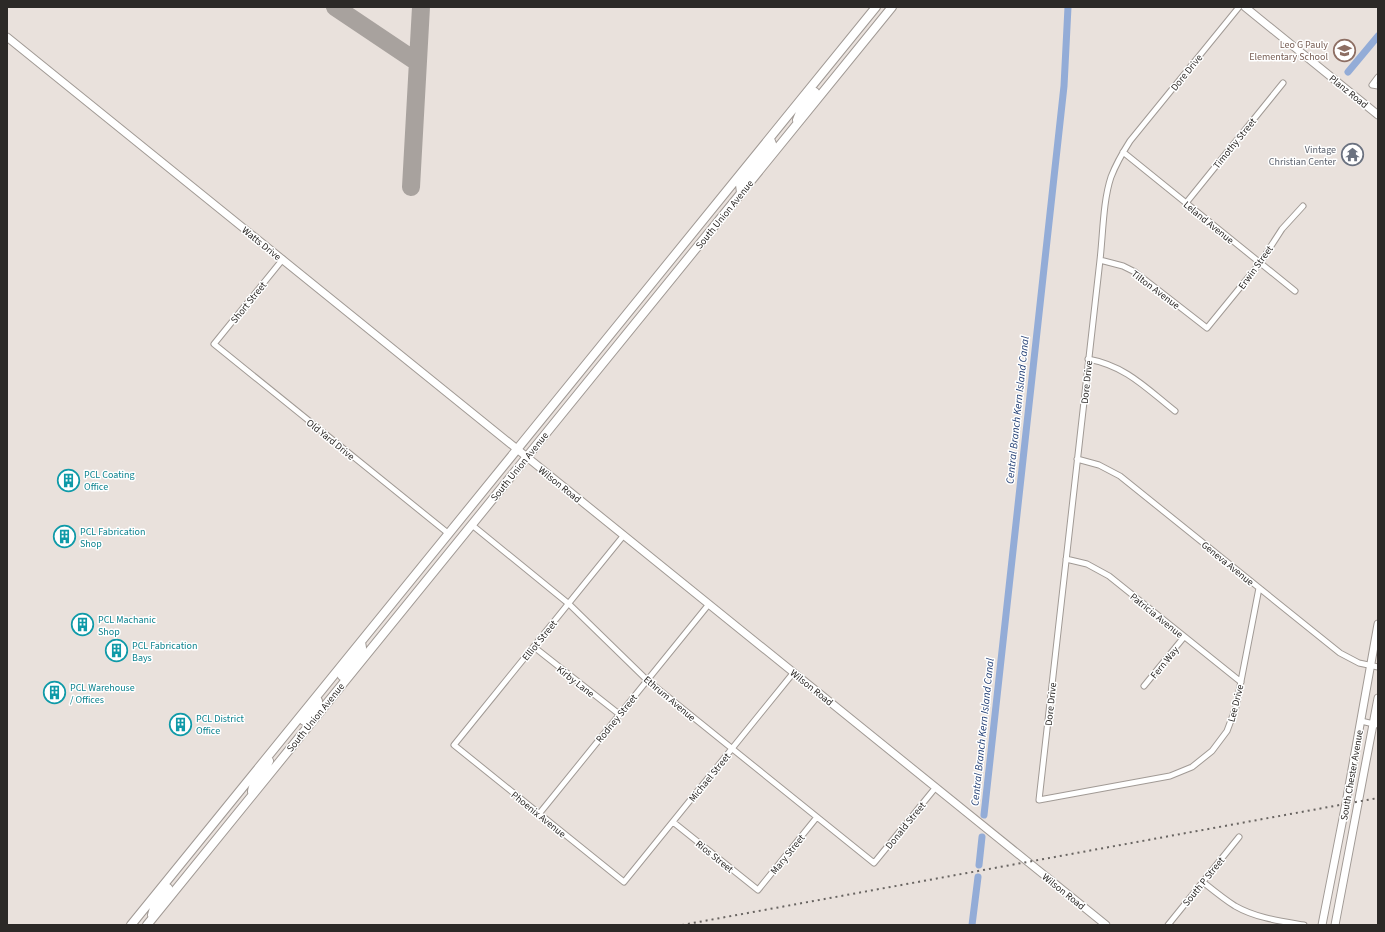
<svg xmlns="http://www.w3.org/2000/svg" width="1385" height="932" font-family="'Source Sans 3',sans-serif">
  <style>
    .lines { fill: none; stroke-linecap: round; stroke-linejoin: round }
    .canal { stroke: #93acd7; stroke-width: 7 }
    .taxiway { stroke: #a8a29e; stroke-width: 18 }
    .street-casing { stroke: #a19a95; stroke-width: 7 }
    .secondary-casing { stroke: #a19a95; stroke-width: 9 }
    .primary-casing { stroke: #a19a95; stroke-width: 10 }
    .street { stroke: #fff; stroke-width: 5 }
    .secondary { stroke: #fff; stroke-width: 7 }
    .primary { stroke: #fff; stroke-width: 8 }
    .rail { stroke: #686461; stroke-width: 2; stroke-dasharray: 2 4; stroke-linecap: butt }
    .labels { text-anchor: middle; stroke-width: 3; stroke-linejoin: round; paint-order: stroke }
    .education-label { font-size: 10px; fill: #785e54; stroke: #fff; text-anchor: end }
    .street-label { font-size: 10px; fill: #2c2927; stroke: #fff }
    .worship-label { font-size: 10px; fill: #5b616d; stroke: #fff; text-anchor: end }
    .culture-label { font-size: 10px; fill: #0d838f; stroke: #fff; text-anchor: start }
    .water-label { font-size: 11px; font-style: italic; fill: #203d73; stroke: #fff }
  </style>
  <rect width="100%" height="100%" fill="#e9e1dc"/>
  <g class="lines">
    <path class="canal" d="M1348,72L1378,36
      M984,815L1064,86L1068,7
      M979,865L982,837
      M972,925L978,877"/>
    <path class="taxiway" d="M335,7L417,62
      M411,187L421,7"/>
    <defs>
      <path id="street" d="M1239,7L1130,141C1123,152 1116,164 1111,177C1103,201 1103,234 1100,260L1039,800L1170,776L1192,767L1212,751L1227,731L1236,707L1259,588
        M1378,77L1372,85L1378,86
        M1123,152L1295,291
        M1186,203L1283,83
        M283,259L214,344L449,534
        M1100,260L1123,266L1135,272L1207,328L1260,263L1282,229L1303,206
        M1088,359C1126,366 1146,388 1175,411
        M1077,459L1099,465L1120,476L1340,653L1359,663L1378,667
        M472,525L569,604L647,680L874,863L936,787
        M624,535L454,745L624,882L794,672
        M1066,559L1087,564L1109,576L1241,682
        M534,647L619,714
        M1144,686L1184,637
        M1361,721L1378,725
        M539,814L709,604
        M673,822L758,890L817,817
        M1203,882C1213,890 1224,899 1235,906C1256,918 1280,921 1304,925
        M1168,925L1239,837"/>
      <path id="secondary" d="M1245,7L1378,115
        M7,37L1106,925
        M1322,925L1346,803L1378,624
        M1335,925L1378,698"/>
      <path id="primary" d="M797,120L801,110L815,92
        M741,193L740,184L770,147L772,144L770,139
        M342,676L360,653L362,648L361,642
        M304,721L318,704V701L316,697
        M252,792C252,783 265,771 269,761
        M152,915L155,905L168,888
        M131,925L876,7
        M147,925L892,7"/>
    </defs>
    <use href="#street" class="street-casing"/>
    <use href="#secondary" class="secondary-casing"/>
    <use href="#primary" class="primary-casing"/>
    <use href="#street" class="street"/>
    <use href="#secondary" class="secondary"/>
    <use href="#primary" class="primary"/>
    <path class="rail" d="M682,925L1378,798"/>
  </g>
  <defs>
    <symbol id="school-ring" viewBox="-11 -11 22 22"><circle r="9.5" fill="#fff" stroke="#8d6e63" stroke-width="1.5"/><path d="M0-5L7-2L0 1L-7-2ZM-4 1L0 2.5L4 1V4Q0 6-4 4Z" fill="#8d6e63"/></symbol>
    <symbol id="temple-ring" viewBox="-11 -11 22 22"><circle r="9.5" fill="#fff" stroke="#6b7280" stroke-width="1.5"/><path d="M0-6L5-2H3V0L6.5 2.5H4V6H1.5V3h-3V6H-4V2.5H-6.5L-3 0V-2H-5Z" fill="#6b7280"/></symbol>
    <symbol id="building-ring" viewBox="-11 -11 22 22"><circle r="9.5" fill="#fff" stroke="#0f9aa8" stroke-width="1.5"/><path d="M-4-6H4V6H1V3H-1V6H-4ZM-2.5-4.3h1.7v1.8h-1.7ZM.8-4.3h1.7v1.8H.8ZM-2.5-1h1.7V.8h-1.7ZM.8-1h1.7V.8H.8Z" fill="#0f9aa8"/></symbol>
  </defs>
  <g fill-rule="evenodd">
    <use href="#school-ring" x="1332" y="38" width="25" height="25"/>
    <use href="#temple-ring" x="1340" y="142" width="25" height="25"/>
    <use href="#building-ring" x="56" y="468" width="25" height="25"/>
    <use href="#building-ring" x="52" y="524" width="25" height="25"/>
    <use href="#building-ring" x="70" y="612" width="25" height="25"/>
    <use href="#building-ring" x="104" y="638" width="25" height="25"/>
    <use href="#building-ring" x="42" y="680" width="25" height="25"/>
    <use href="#building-ring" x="168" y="712" width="25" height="25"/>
  </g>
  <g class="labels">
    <g class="education-label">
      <text x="1328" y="48">Leo G Pauly<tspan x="1328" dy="12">Elementary School</tspan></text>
    </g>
    <g class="street-label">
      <text transform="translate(1186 72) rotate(-51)" y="4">Dore Drive</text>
      <text transform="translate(1349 91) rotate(39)" y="4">Planz Road</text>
      <text transform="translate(1234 143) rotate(-51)" y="4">Timothy Street</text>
      <text transform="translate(724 214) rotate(-51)" y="4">South Union Avenue</text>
      <text transform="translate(1209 222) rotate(39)" y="4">Leland Avenue</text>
      <text transform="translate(262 243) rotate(39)" y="4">Watts Drive</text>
      <text transform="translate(1255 267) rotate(-54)" y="4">Erwin Street</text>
      <text transform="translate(1156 289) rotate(37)" y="4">Tilton Avenue</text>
      <text transform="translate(248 302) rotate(-51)" y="4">Short Street</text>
      <text transform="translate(1086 382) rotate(-84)" y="4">Dore Drive</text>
      <text transform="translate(331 439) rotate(39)" y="4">Old Yard Drive</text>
      <text transform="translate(519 466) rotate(-51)" y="4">South Union Avenue</text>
      <text transform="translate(560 484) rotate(39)" y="4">Wilson Road</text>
      <text transform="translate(1228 563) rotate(39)" y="4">Geneva Avenue</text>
      <text transform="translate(1157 615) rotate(39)" y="4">Patricia Avenue</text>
      <text transform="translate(539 640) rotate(-51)" y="4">Elliot Street</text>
      <text transform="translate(1164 662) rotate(-51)" y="4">Fern Way</text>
      <text transform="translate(576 681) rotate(38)" y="4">Kirby Lane</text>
      <text transform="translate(812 687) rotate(39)" y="4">Wilson Road</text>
      <text transform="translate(670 698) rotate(40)" y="4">Ethrum Avenue</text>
      <text transform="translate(1235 703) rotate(-76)" y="4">Lee Drive</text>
      <text transform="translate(1050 704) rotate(-84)" y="4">Dore Drive</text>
      <text transform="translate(315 717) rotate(-51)" y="4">South Union Avenue</text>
      <text transform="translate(616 718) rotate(-51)" y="4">Rodney Street</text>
      <text transform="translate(1351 775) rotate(-80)" y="4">South Chester Avenue</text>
      <text transform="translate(709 777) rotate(-51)" y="4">Michael Street</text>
      <text transform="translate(539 814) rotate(39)" y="4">Phoenix Avenue</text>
      <text transform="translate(905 825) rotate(-51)" y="4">Donald Street</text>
      <text transform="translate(787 854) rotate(-51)" y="4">Mary Street</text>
      <text transform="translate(715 856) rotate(39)" y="4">Rios Street</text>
      <text transform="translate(1203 881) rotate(-51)" y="4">South P Street</text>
      <text transform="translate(1064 891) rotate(39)" y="4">Wilson Road</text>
    </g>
    <g class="worship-label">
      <text x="1336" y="153">Vintage<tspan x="1336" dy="12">Christian Center</tspan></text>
    </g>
    <g class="culture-label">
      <text x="84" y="478">PCL Coating<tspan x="84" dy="12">Office</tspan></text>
      <text x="80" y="535">PCL Fabrication<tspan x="80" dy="12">Shop</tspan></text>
      <text x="98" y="623">PCL Machanic<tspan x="98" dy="12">Shop</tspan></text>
      <text x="132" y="649">PCL Fabrication<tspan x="132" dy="12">Bays</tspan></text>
      <text x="70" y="691">PCL Warehouse<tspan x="70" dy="12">/ Offices</tspan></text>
      <text x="196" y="722">PCL District<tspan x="196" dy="12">Office</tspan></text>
    </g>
    <g class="water-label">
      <text transform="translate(1017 410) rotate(-84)" y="4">Central Branch Kern Island Canal</text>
      <text transform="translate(982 732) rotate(-84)" y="4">Central Branch Kern Island Canal</text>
    </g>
  </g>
  <rect width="1385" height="932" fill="none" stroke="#2c2927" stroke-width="16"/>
</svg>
